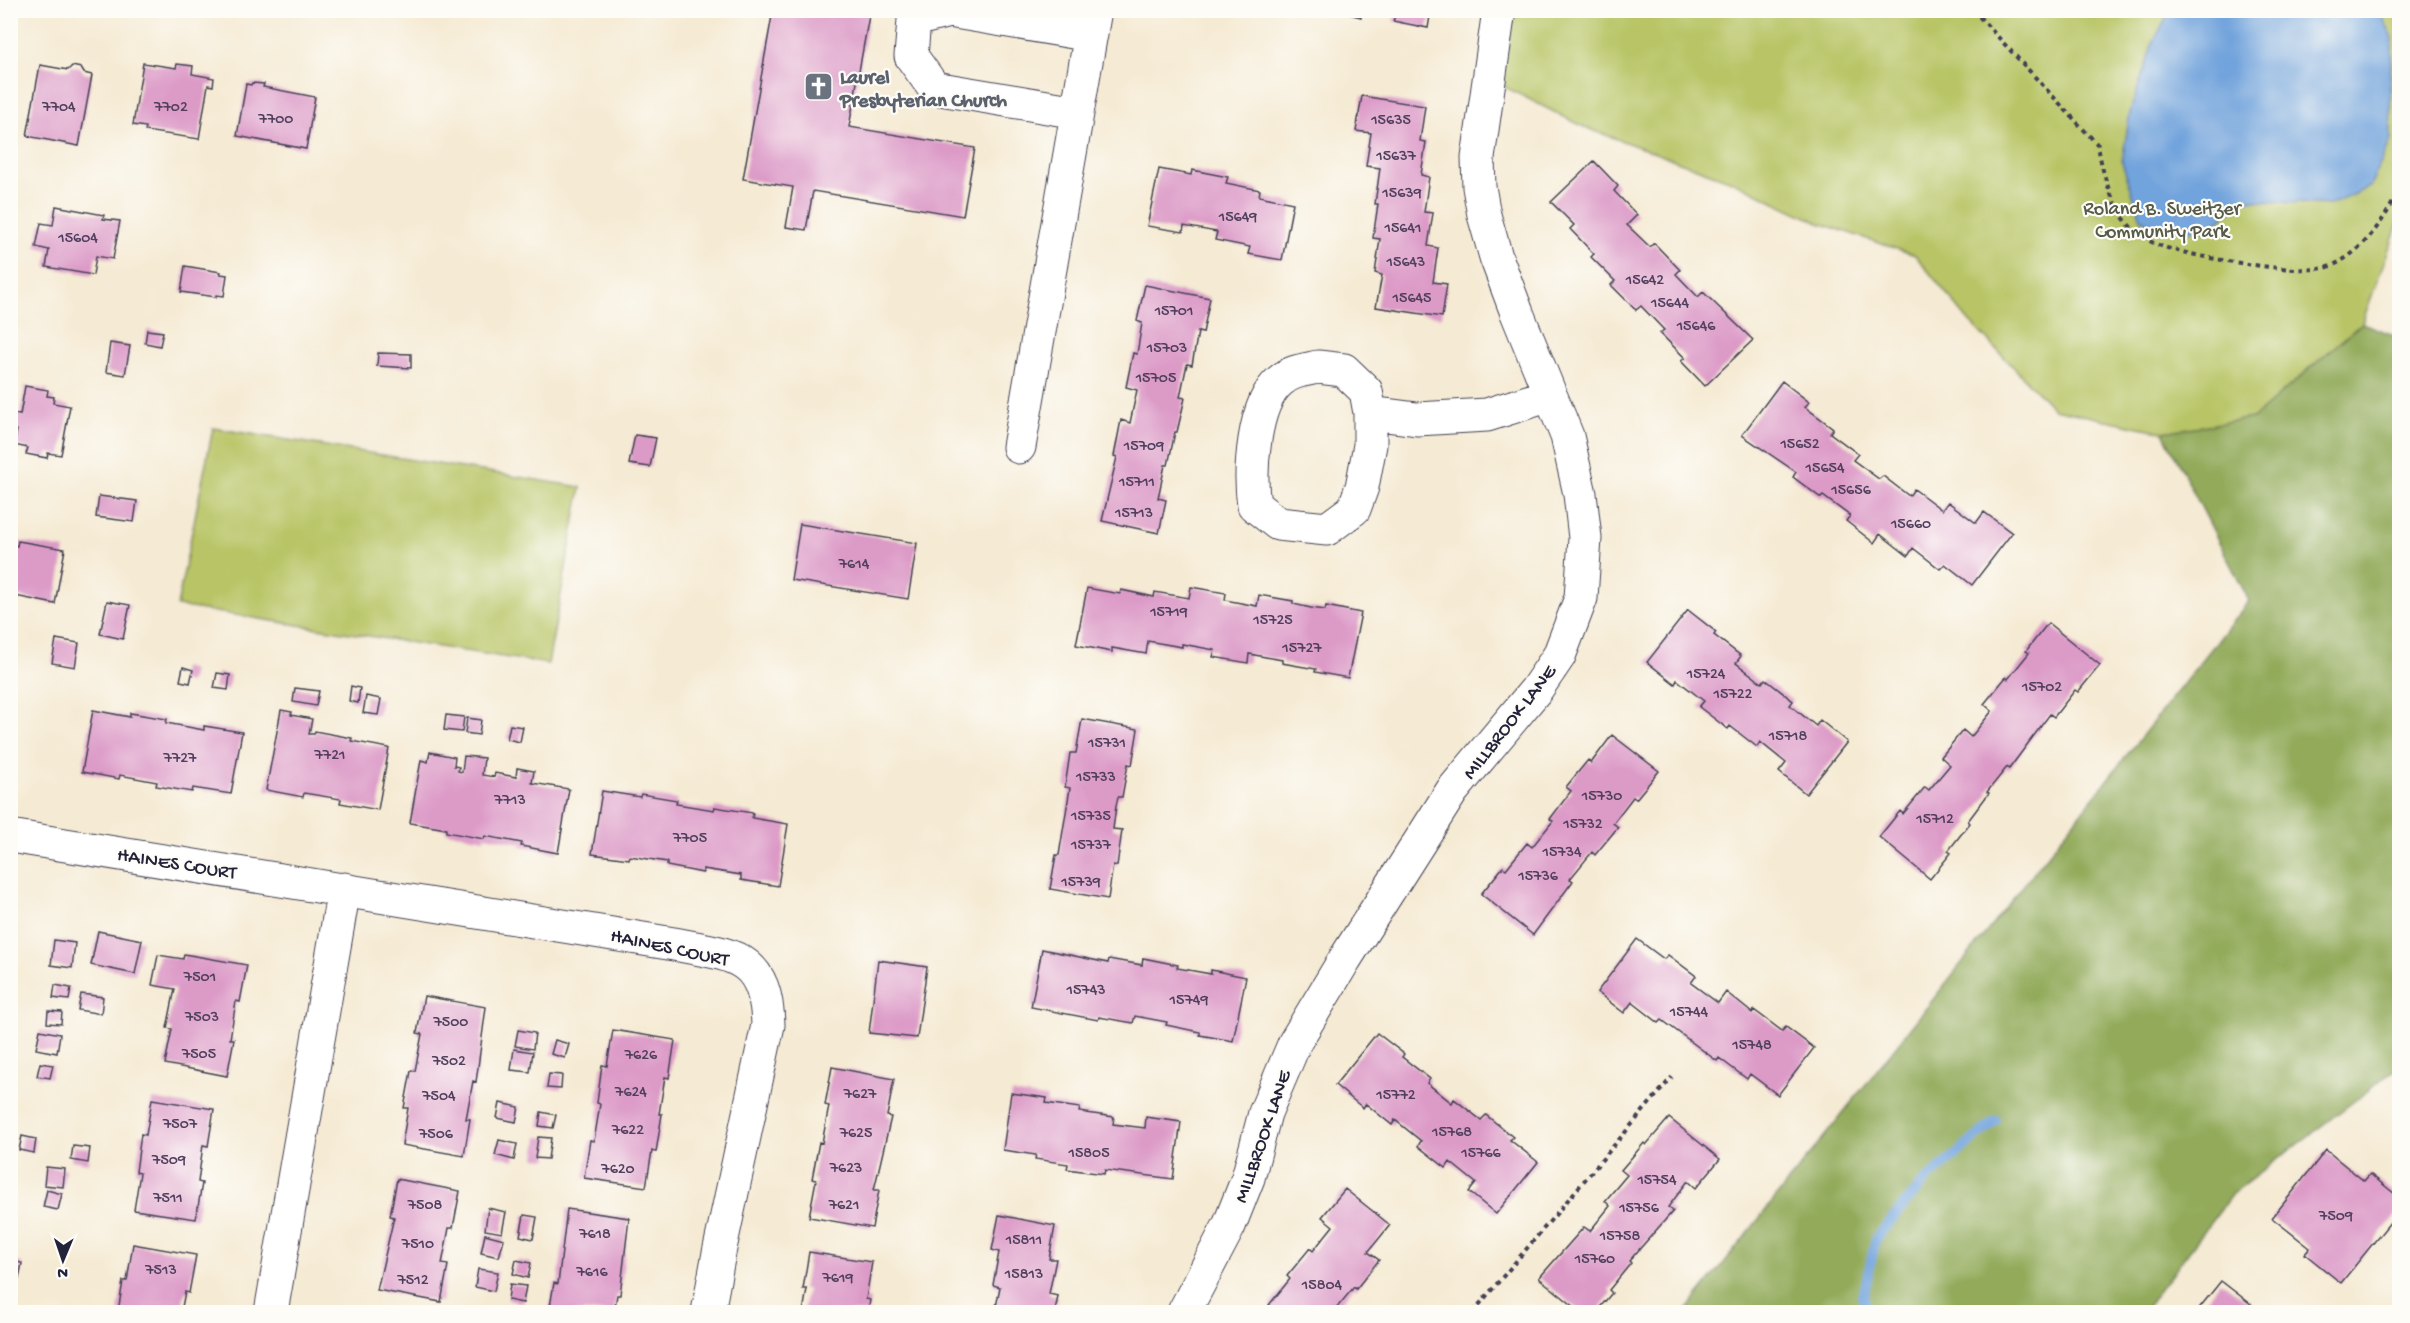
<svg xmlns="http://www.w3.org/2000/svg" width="2410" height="1323" font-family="'Gochi Hand',sans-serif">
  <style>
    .green { fill: #b8c465; stroke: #6d7350; stroke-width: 1.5 }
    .forest { fill: #92aa5a; stroke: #5a664a; stroke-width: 1.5 }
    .water { fill: #71a3dc; stroke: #4a628c; stroke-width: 1.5 }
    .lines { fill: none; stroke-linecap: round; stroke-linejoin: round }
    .stream { stroke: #71a3dc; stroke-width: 10 }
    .building { fill: #dc9ac7 }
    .minor-casing { stroke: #424052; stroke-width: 35 }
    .path { stroke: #424052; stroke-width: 4; stroke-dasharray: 4.5 4.5; stroke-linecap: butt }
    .minor { stroke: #fff; stroke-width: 33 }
    .labels { text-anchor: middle; stroke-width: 4.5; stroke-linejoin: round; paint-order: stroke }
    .number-label { font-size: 16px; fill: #50405e }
    .worship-label { font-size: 20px; font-weight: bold; fill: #5b616d; stroke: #fdfcf7; text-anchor: start }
    .park-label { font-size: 20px; fill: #565b4a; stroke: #fdfcf7 }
    .street-label { font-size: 20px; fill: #22223b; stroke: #fdfcf7 }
  </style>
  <rect width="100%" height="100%" fill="#fdfcf7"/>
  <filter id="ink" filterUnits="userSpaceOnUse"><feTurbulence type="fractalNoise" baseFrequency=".0167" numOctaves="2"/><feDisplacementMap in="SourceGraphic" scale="12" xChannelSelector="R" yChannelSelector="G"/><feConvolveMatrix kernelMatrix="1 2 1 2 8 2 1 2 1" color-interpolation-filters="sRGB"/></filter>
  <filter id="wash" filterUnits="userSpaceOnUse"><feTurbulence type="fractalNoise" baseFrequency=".008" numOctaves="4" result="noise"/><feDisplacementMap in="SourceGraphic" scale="24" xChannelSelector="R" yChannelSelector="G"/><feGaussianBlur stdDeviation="1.35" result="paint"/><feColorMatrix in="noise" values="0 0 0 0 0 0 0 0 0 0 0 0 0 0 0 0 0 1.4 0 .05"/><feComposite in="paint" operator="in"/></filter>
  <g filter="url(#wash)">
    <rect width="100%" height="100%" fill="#f5ead3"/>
    <path class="green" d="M1499,11H2399V221L2362,323L2253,418L2163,432L2054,409L1968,320L1915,255L1819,223L1729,180L1584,127L1489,79Z
      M213,428L581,487L548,664L177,606Z"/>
    <path class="forest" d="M2362,323L2399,337V1067L2232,1194L2143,1312H1685L2249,601L2163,432L2253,418Z"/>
    <path class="water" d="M2170,11H2379L2393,38L2390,78L2391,140L2370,187L2330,205L2246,200L2204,231L2163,230L2141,219L2122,162L2130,112L2153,42Z"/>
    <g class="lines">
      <path class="stream" d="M1867,1312L1863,1297L1876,1238L1923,1183L1996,1120"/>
    </g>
    <g id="blocks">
      <path class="building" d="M773,10H870L849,127L975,148L963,216L813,191L806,230L786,227L793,187L743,179Z
        M1333,10H1362L1361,17Z
        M1373,10H1431L1428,28L1393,21L1395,16Z
        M143,63L176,68L177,64L193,66L192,74L214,78L213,86L208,85L199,139L145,131L146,127L133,125Z
        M40,65L68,70L72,66L81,68L84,73L92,75L79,146L27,136Z
        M252,83L264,84L263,87L315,97L306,149L237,136L246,84L251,85Z
        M1362,96L1425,106L1420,141L1426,142L1421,175L1429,177L1424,212L1433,213L1428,246L1438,248L1433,282L1447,284L1442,317L1376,307L1382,275L1375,273L1380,239L1373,238L1378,204H1375L1380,168L1366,166L1371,133L1356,131Z
        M1594,161L1618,186L1614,191L1637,215L1627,225L1650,247L1654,243L1680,270L1676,274L1698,297L1703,292L1753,340L1705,386L1681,361L1685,358L1660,333L1664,330L1641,306L1636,310L1611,285L1615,281L1591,257L1594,254L1570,229L1574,225L1551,202Z
        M1159,169L1191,175L1192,170L1228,177L1226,183L1260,190L1259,196L1293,203L1282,260L1248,254L1250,247L1215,240L1217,232L1184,226L1183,232L1147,226Z
        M56,206L104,215L103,219L120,221L113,259L96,256L93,275L46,267L49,250L36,247L41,223L53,225Z
        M185,266L221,272L220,274L227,275L224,296L216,295V297L181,292Z
        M1145,285L1210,298L1203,333L1198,332L1192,365L1187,364L1180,397L1185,398L1177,432H1175L1168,465H1165L1158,498L1166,500L1159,533L1102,521L1117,457L1114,456L1121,420L1130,423L1137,390L1126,387L1133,353L1137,354L1142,323L1137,321Z
        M147,330L163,332L160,346L145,343Z
        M110,343L130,346L125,375L106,372Z
        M378,353L411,354V368L377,366Z
        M1782,381L1809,402L1805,407L1833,428L1830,433L1858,454L1853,460L1879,479L1883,476L1909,496L1914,489L1942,510L1948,502L1976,523L1984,512L2012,533L1972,585L1945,564L1940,569L1913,548L1908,556L1880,534L1874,543L1846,521L1850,516L1823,496L1821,498L1793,477L1796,472L1742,435Z
        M25,386L48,390L47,396L54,397L53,403L70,406L61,455L48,453L47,458L26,454L28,448L14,445L17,430L12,429L15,414L20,415Z
        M635,435L656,438L650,467L629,464Z
        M99,496L137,501L134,522L96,517Z
        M800,524L917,543L908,599L791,580Z
        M18,541L65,549L55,604L10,595V544L17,546Z
        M1191,587L1226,593L1225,600L1257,606L1259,595L1293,601V604L1311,608L1325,610L1326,606L1361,613L1348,678L1315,672L1316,669L1282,663V660L1249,654L1248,663L1213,657L1215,650L1182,644V647L1148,641L1146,654L1112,648V652L1076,645L1087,588L1120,594L1121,590L1154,597L1155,592L1189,598Z
        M107,601L130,605L123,639L100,634Z
        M1688,610L1716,632L1714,635L1741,656L1736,663L1762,683L1765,679L1793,701L1790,705L1816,726L1820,720L1847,742L1806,794L1779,772L1786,763L1760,742L1757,747L1730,726L1728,729L1699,707L1704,701L1677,680L1675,684L1647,662Z
        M2048,623L2100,665L2078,692L2075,690L2054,717L2050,714L2009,769L2007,767L1987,792L1989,793L1968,821L1970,823L1948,851L1951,853L1930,879L1879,837L1900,811L1903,814L1925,787L1929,790L1950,765L1941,757L1963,730L1971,737L1992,711L1984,704L2006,677L2008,679L2029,653L2026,651Z
        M56,639L79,643L75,667L52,663Z
        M183,667L193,670L190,683L180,681Z
        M217,673L230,675L228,690L214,688Z
        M351,686L360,688L358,703L349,701Z
        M295,688L319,691L316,706L293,702Z
        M366,696L381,699L378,715L363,713Z
        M93,710L130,717V713L167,719L166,723L204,730V726L242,732L231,794L193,788L192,792L156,786L157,782L120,775L119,779L82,772Z
        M281,710L292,712L291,715L312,719L309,734H314L315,731L352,738L351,741L389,748L378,810L340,803L341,799L304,793L303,797L266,790Z
        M446,715L464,717L462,732L444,730Z
        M467,718L481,720L479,735L465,733Z
        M1082,719L1138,729L1132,765L1128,764L1122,797H1118L1116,806L1113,829L1122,830L1117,866L1113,865L1108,899L1050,889L1056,855H1059L1070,788L1065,787L1070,753H1076Z
        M510,725L523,727L520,742L507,739Z
        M1612,735L1659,771L1636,799L1633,797L1613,823L1618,827L1595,855L1592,852L1570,879L1573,881L1533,935L1481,894L1503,867L1506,869L1527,843L1532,847L1553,821L1550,819L1571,791L1566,787L1588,760L1591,763Z
        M430,752L455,757L454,766L459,767L458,771L462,772L464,756L484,758L482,775L494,777L495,773L516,777L517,768L534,771L532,783L569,789L558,853L521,846L522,843L485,836L484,839L446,832V829L410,823L421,760L428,762Z
        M602,791L640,797L641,794L677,800L676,804L714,810L715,807L753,813L752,818L788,824L778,886L741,880V875L703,869V873L667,866V862L630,856L629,859L592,854Z
        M98,931L142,940L135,974L91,965Z
        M1637,939L1664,959L1668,955L1696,976L1691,983L1718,1003L1726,992L1752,1013L1754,1010L1782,1031L1786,1027L1814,1048L1778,1095L1750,1074L1747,1079L1719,1058L1717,1061L1662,1020L1659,1023L1632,1002L1624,1013L1597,992Z
        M54,940L75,943L72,968L51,965Z
        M1042,949L1108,963L1109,959L1142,965L1143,958L1178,965L1177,968L1211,974V970L1246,977L1233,1041L1200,1035V1032L1166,1025L1167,1022L1135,1016L1133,1023L1099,1017L1098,1020L1031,1007Z
        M184,954L247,965L240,1002L236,1001L230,1039H234L227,1076L165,1064L172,1029L167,1028L175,989L152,985L158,955L183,959Z
        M878,960L927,967L917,1038L869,1033Z
        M55,985L71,988L69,1000L53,998Z
        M81,994L103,997L101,1014L78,1010Z
        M424,996L486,1007L476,1082L473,1081L466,1119H470L464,1156L402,1145L408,1108H404L411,1071H415L422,1034L417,1033Z
        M48,1011L62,1012L61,1024L47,1023Z
        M40,1030L60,1034L57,1053L36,1049Z
        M518,1030L535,1033L533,1049L515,1046Z
        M613,1030L675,1040L669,1078L665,1077L659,1114H662L656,1152L652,1151L646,1187L584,1178L590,1140L594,1141L600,1104L597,1103L602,1065L607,1066Z
        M1377,1033L1404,1054L1402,1057L1430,1079L1427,1083L1452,1103L1454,1099L1481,1120L1486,1115L1513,1137L1510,1140L1538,1162L1496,1214L1469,1192L1476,1183L1450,1162L1446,1168L1418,1146L1421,1141L1395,1120L1392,1125L1366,1104L1363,1108L1335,1085Z
        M555,1040L569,1044L565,1058L551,1054Z
        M514,1049L533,1052L530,1072L511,1070Z
        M40,1063L53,1065L50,1078L37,1076Z
        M832,1067L894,1079L887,1116L891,1117L874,1190H879L872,1228L809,1217L816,1180L812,1179L819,1142L822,1143L829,1106L825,1105Z
        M549,1074L562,1075L561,1089L547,1088Z
        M1011,1093L1047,1098L1046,1103L1080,1108L1079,1112L1114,1117L1113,1124L1145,1128L1146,1117L1181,1122L1173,1179L1105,1170L1104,1174L1067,1169L1068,1164L1035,1159L1036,1155L1003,1150Z
        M152,1099L214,1109L208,1146L203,1145L198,1182L202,1183L196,1219L134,1210L140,1173L136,1172L141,1134L146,1135Z
        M500,1103L519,1107L516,1122L497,1118Z
        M541,1112L556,1115L553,1128L539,1126Z
        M1669,1118L1720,1159L1696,1188L1688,1181L1668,1207L1673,1211L1629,1261L1631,1263L1609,1290L1612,1293L1596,1312H1581L1539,1278L1584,1227L1590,1231L1610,1206L1605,1201L1627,1175L1621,1170L1644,1143L1646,1145Z
        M22,1136L36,1139L34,1153L19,1150Z
        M538,1137L551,1138L548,1159L535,1158Z
        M499,1140L517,1144L514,1160L495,1155Z
        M73,1146L90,1148L88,1163L71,1160Z
        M2326,1150L2364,1181L2370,1174L2400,1198V1210L2341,1283L2305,1254L2310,1248L2272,1218Z
        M46,1167L65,1169L63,1187L44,1185Z
        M397,1179L460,1191L453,1228H449L442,1264L448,1265L441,1302L377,1290L394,1217L390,1216Z
        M1345,1189L1390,1225L1368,1252L1379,1260L1356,1289L1354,1287L1334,1311L1336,1312H1278L1269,1305L1290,1279L1287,1276L1310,1248L1313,1251L1333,1226L1322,1217Z
        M47,1190L62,1194L58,1210L43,1207Z
        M488,1208L506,1212L502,1233L485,1230Z
        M567,1209L629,1218L620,1295H617L614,1312H549L554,1283L558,1284Z
        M524,1215L537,1217L533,1239L520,1236Z
        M999,1215L1055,1226L1049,1259H1056L1049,1294L1058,1296L1055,1312H995L1000,1287L993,1285L999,1252L992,1250Z
        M485,1234L504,1239L499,1257L481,1253Z
        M133,1244L196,1255L189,1293L185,1292L181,1312H118L123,1281H127Z
        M809,1252L872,1262L866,1299L870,1300L868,1312H803L807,1289H803Z
        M516,1260L531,1263L528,1278L513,1274Z
        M10,1261L22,1263L19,1279L10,1278Z
        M478,1269L498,1272L494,1291L475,1287Z
        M2221,1281L2260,1311L2261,1308L2267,1312H2196Z
        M510,1284L526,1286L523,1303L508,1300Z"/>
    </g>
  </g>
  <g filter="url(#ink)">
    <use href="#blocks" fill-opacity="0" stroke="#424052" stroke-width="1.5"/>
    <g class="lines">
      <defs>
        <path id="minor" d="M1077,112L934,88L911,56L914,20L949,11L1091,35
          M1318,367L1344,370L1366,391L1370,413V445L1362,487L1354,509L1327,529L1278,524L1254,505C1249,472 1253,404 1280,381C1291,371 1304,370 1318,367Z
          M1370,413L1417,419L1487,415L1550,395
          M1019,447L1095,10
          M10,836L674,944C733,955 766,955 768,1025L719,1253L708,1312
          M271,1312L344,889
          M1184,1312L1229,1226L1248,1178L1265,1113L1295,1042L1345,959L1452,791L1536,690L1559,656L1581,598L1585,538L1580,494L1567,436L1517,313L1496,257L1484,215L1479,187L1478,158L1499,10"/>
      </defs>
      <use href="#minor" class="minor-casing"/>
      <path class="path" d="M1973,10L2098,145C2102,172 2111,205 2130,226C2136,233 2147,240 2156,244C2183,256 2302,276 2328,267C2359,257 2388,217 2400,187
        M1473,1312L1672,1077"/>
      <use href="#minor" class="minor"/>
    </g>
  </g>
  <defs>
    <symbol id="church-square" viewBox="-11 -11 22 22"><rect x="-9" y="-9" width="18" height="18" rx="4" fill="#6b7280" stroke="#fdfcf7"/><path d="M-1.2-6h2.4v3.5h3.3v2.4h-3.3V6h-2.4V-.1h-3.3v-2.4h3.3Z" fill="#fff"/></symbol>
  </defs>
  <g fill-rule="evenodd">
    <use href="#church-square" x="802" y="70" width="33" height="33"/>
  </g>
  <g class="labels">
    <g class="number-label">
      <text x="59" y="111">7704</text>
      <text x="171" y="111">7702</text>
      <text x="276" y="123">7700</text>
      <text x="1391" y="124">15635</text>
      <text x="1396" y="160">15637</text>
      <text x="1402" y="197">15639</text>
      <text x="1238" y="221">15649</text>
      <text x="1403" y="232">15641</text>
      <text x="78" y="242">15604</text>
      <text x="1406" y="266">15643</text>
      <text x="1645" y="284">15642</text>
      <text x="1412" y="302">15645</text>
      <text x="1670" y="307">15644</text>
      <text x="1174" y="315">15701</text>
      <text x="1696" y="330">15646</text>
      <text x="1167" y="352">15703</text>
      <text x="1156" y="382">15705</text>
      <text x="1800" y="448">15652</text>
      <text x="1144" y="450">15709</text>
      <text x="1825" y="472">15654</text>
      <text x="1137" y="486">15711</text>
      <text x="1851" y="494">15656</text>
      <text x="1134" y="517">15713</text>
      <text x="1911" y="528">15660</text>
      <text x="854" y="568">7614</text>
      <text x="1169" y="616">15719</text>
      <text x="1273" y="624">15725</text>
      <text x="1302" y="652">15727</text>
      <text x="1706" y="678">15724</text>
      <text x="2042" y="691">15702</text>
      <text x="1733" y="698">15722</text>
      <text x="1788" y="740">15718</text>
      <text x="1107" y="747">15731</text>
      <text x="330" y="759">7721</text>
      <text x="180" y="762">7727</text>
      <text x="1096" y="781">15733</text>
      <text x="1602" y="800">15730</text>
      <text x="510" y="804">7713</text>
      <text x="1091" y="820">15735</text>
      <text x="1935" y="823">15712</text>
      <text x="1583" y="828">15732</text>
      <text x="690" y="842">7705</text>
      <text x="1091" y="849">15737</text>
      <text x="1562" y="856">15734</text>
      <text x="1538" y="880">15736</text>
      <text x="1081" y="886">15739</text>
      <text x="200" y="981">7501</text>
      <text x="1086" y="994">15743</text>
      <text x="1189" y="1004">15749</text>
      <text x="1689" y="1016">15744</text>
      <text x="202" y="1021">7503</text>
      <text x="451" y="1026">7500</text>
      <text x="1752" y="1049">15748</text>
      <text x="199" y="1058">7505</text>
      <text x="641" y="1059">7626</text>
      <text x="449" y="1065">7502</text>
      <text x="631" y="1096">7624</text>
      <text x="860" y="1098">7627</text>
      <text x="1396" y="1099">15772</text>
      <text x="439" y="1100">7504</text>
      <text x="180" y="1128">7507</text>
      <text x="628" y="1134">7622</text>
      <text x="1452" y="1136">15768</text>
      <text x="856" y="1137">7625</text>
      <text x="436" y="1138">7506</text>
      <text x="1089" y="1157">15805</text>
      <text x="1481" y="1157">15766</text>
      <text x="169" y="1164">7509</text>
      <text x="846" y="1172">7623</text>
      <text x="618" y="1173">7620</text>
      <text x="1657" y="1184">15754</text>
      <text x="168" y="1202">7511</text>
      <text x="425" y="1209">7508</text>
      <text x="844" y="1209">7621</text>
      <text x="1639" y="1212">15756</text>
      <text x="2336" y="1220">7509</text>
      <text x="595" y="1238">7618</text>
      <text x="1620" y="1240">15758</text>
      <text x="1024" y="1244">15811</text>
      <text x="418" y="1248">7510</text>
      <text x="1595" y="1263">15760</text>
      <text x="161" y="1274">7513</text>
      <text x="592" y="1276">7616</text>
      <text x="1024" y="1278">15813</text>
      <text x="838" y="1282">7619</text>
      <text x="413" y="1284">7512</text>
      <text x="1322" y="1289">15804</text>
    </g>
    <g class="worship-label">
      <text x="840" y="83">Laurel<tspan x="840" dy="23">Presbyterian Church</tspan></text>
    </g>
    <g class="park-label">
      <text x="2162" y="214">Roland B. Sweitzer<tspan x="2162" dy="23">Community Park</tspan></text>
    </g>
    <g class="street-label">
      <text transform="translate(1508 721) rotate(-52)" y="7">MILLBROOK LANE</text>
      <text transform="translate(177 862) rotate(9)" y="7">HAINES COURT</text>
      <text transform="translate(670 946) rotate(12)" y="7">HAINES COURT</text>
      <text transform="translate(1261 1136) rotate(-71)" y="7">MILLBROOK LANE</text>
    </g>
  </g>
  <rect width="2410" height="1323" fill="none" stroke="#fdfcf7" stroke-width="36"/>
  <g transform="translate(63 1260) rotate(182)" stroke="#fdfcf7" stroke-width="4.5" paint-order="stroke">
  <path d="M0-4.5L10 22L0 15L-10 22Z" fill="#22223b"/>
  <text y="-9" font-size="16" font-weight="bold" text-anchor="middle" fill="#22223b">N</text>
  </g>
</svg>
